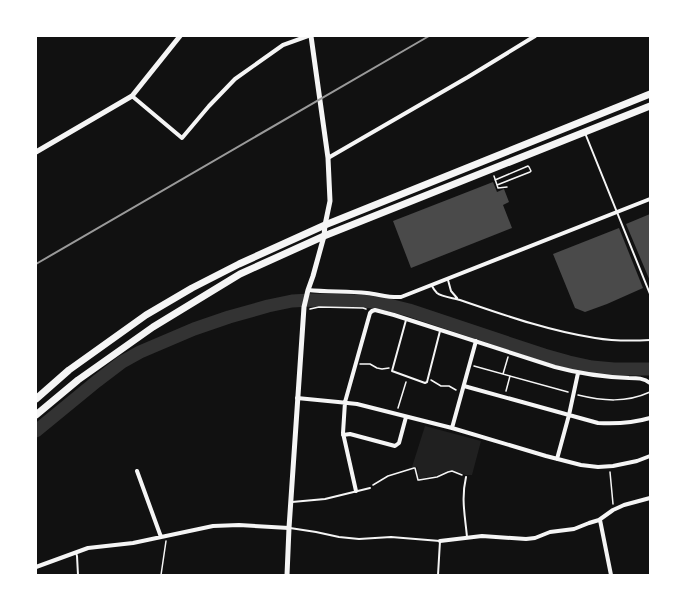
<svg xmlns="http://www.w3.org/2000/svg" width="686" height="611" font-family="'PT Serif',serif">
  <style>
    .green { fill: #202020 }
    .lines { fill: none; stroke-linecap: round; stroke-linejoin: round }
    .river { stroke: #333; stroke-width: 13 }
    .building { fill: #4a4a4a }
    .path { stroke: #f5f5f5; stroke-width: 1.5 }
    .service { stroke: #f5f5f5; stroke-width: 2 }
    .minor { stroke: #f5f5f5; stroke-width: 4 }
    .tertiary { stroke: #f5f5f5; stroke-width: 5 }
    .primary { stroke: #f5f5f5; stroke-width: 7 }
    .rail { stroke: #9a9a9a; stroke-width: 2 }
  </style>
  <rect width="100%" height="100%" fill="#111"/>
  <path class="green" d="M425,426L481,441L472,475H466L452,470L447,471L438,475L419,479L417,467H412Z"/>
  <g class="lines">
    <path class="river" d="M36,431L97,381L122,362L140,352L194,329L229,317L268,306L292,301L311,300L361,301L375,302L385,304L409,310L544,355L569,362L592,367L614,369H650"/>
  </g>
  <path class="building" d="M493,182L497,192L504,189L509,202L503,205L512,228L411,268L393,221Z
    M650,214V281L626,224Z
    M619,228L643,288L607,304L585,312L575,308L553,254Z"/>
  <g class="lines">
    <path class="path" d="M494,176L498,188L507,187
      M495,180L528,166L529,167L531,171L530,172L497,185
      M310,309L319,307L363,308L366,309
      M360,364H370L377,368L382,369L389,368
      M474,366L568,392
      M503,374L508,357
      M431,380L441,386H449L456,390
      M506,391L510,376
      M578,395C603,401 626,403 650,392
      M398,408L406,382
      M610,472L613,504
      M373,485L388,476L414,468H415L418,480H419L437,477L448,472L452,471L462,475
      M161,575L166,541"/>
    <path class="service" d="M585,133L650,294
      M448,280L451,291L457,298
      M432,286C433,288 435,291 437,293C442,297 454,298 460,300C504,315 549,331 595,338C613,341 632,341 650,340
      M406,320L392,371L425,383L427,382L440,331
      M466,477C461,499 465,515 467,537
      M292,502L325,499L370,488
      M290,528L316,532L339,537L359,539L391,537L440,541L438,575
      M76,553L77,556L78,575"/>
    <path class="minor" d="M132,96L182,138L209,106L235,79L283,45L308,36
      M328,158L468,77L535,36
      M308,290C327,292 347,291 367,293C378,294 389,298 401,297L650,199
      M464,386L598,423C616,424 633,423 650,418
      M297,398L338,402L357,404L452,428L546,456L581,465L598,467L613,466L637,461L650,456
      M452,428L476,341
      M343,435L350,434L395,446L399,443L406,417
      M557,459L569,415L578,373
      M137,471L161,537
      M356,491L343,433L345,402L370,313L372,311L375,310L394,315L555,367C581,374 602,377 629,378C637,378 644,378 650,383
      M600,520L611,575
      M440,541L482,536L526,539L535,538L550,532L574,529L589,523L599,520L613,510L624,505L650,498
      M36,567L88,548L133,543L213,526L239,525L289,528"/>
    <path class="tertiary" d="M36,152L132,96L180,36
      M287,575L289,528L304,307L308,290L313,276L324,236L325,225L330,201L328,158L311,36"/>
    <path class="primary" d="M36,399L69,370L146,315L192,288L239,264L325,225L650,94
      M36,415L78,380L153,327L240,274L324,236L650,106"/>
    <path class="rail" d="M36,264L429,36"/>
  </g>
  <rect width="686" height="611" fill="none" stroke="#ffffff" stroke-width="74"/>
</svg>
